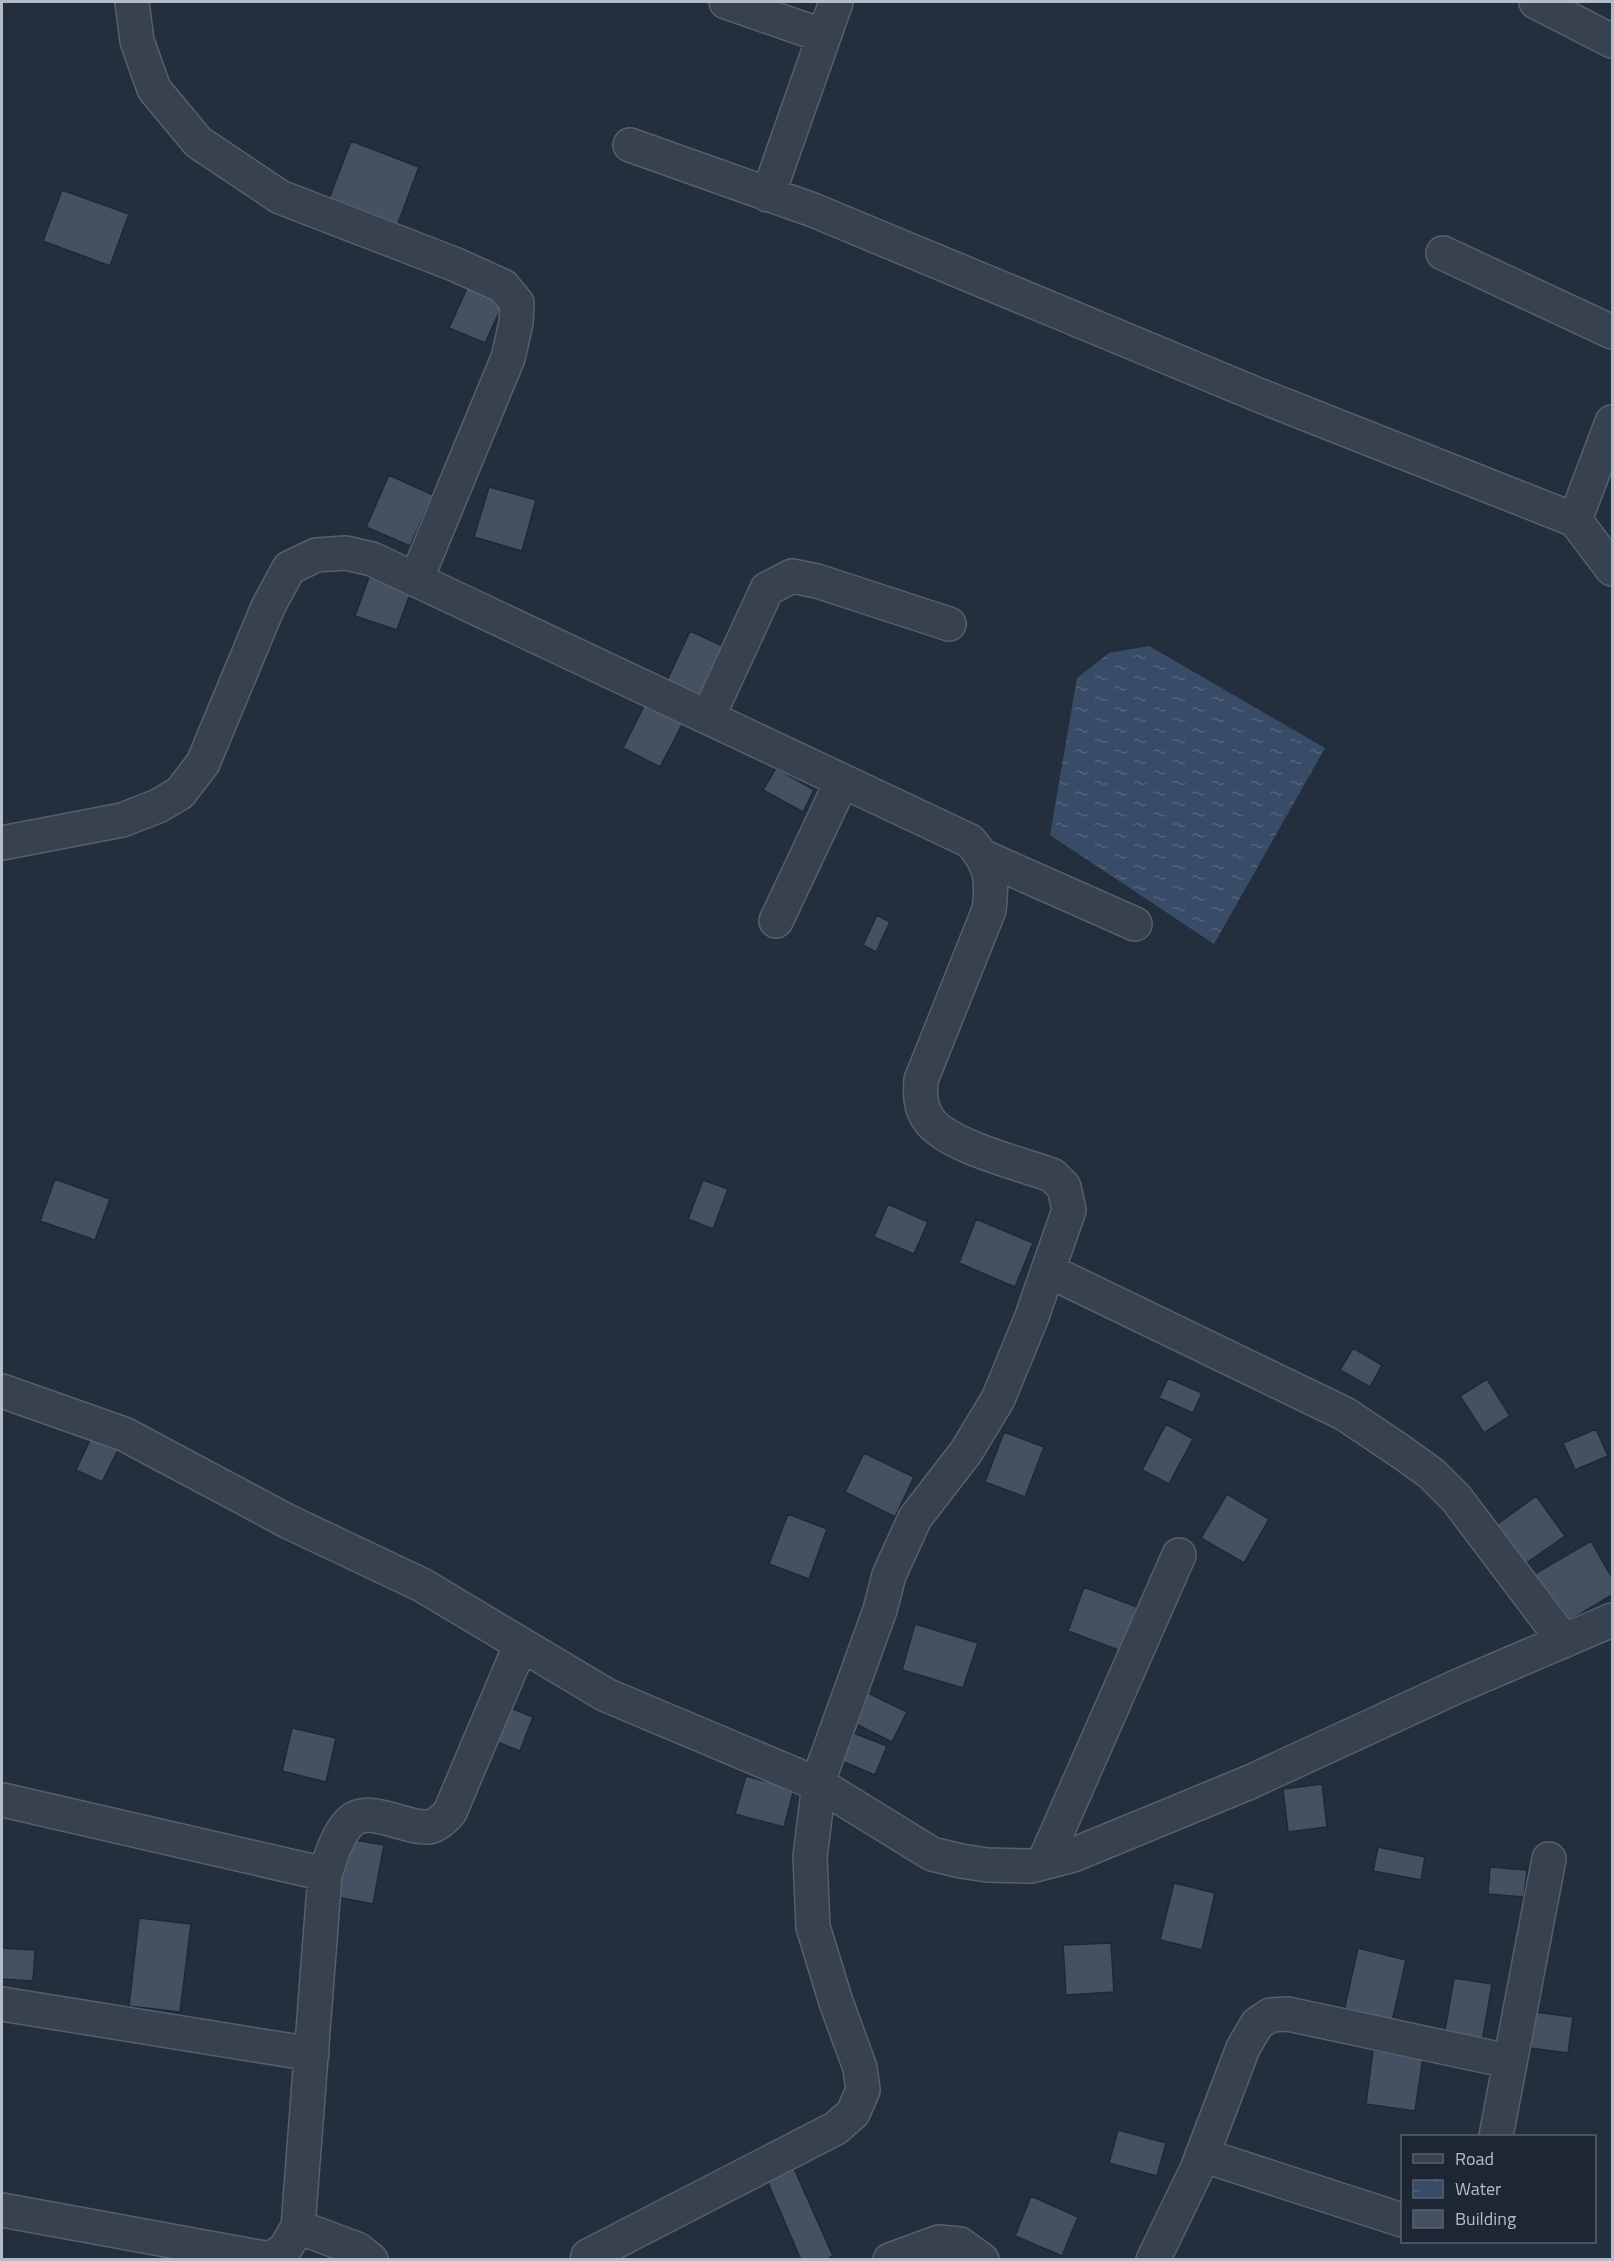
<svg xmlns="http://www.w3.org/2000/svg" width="1614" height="2261" font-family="'Titillium Web',sans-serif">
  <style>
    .water { fill: url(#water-ripples) }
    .building { fill: #455162; stroke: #1f2835; stroke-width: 1.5 }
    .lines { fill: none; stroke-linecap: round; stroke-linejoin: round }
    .minor-casing { stroke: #565f6c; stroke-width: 36 }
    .minor { stroke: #38414e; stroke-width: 33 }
  </style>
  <defs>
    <pattern id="water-ripples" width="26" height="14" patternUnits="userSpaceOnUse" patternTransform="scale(1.5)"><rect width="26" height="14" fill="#394c67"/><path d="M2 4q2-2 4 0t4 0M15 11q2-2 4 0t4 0" fill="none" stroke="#53647b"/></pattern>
  </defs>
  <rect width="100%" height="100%" fill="#242f3e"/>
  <path class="water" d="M1149,646L1325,748L1214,944L1050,835L1077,678L1109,653Z"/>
  <path class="building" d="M351,141L419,167L397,226L329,199Z
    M62,190L129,214L110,266L43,241Z
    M468,286L504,302L485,343L449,328Z
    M389,475L433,495L410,546L366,527Z
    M489,487L536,500L522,551L474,537Z
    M369,577L411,591L397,630L355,616Z
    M690,631L725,647L700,704L664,687Z
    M645,704L683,723L660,767L623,748Z
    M776,768L814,790L803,812L763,790Z
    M877,915L890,922L876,952L863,945Z
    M55,1179L110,1199L95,1240L40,1221Z
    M703,1180L728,1189L713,1229L688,1219Z
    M888,1204L928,1222L914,1254L874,1237Z
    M976,1219L1033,1243L1015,1287L959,1263Z
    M1353,1348L1382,1365L1370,1387L1340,1370Z
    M1168,1378L1202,1393L1193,1413L1159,1398Z
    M1487,1379L1510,1416L1484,1433L1460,1396Z
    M1166,1424L1193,1439L1169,1484L1142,1470Z
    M95,1429L122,1442L102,1482L76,1470Z
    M1596,1429L1608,1456L1575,1470L1563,1443Z
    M1004,1432L1044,1447L1025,1497L985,1482Z
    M864,1453L914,1477L895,1517L845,1492Z
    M1227,1494L1269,1519L1244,1563L1201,1538Z
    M1536,1496L1565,1536L1525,1564L1496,1525Z
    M788,1514L827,1529L809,1579L769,1564Z
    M1591,1541L1612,1578V1595L1560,1626L1531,1576Z
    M1084,1587L1137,1607L1121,1651L1068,1631Z
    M915,1624L978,1643L963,1688L902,1670Z
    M866,1692L907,1712L892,1742L852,1722Z
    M498,1703L533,1717L520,1751L485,1737Z
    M292,1728L336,1738L326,1782L282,1771Z
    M851,1732L887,1746L875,1775L839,1760Z
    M746,1776L794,1789L784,1827L735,1814Z
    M1322,1784L1327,1827L1288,1832L1283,1789Z
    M343,1838L384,1845L373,1904L332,1896Z
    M1378,1847L1425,1857L1421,1880L1373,1871Z
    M1490,1867L1527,1870L1524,1897L1488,1894Z
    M1174,1883L1215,1893L1202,1950L1160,1940Z
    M139,1918L191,1924L180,2012L129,2006Z
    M1111,1943L1114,1992L1066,1995L1063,1945Z
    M2,1948L35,1950L33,1981L2,1979Z
    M1358,1948L1406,1960L1392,2022L1344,2011Z
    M1454,1978L1492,1984L1482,2042L1444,2036Z
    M1527,2011L1573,2017L1568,2053L1523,2047Z
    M1373,2050L1423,2057L1415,2111L1366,2104Z
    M1118,2130L1166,2143L1157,2176L1109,2163Z
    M792,2164L833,2256L825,2260H801L765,2176Z
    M1031,2196L1078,2217L1062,2256L1015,2236Z"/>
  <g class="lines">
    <defs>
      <path id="minor" d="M132,2L137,41L154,89L198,142L280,197L454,264L503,286L517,303L516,323L508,358L416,580
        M726,2L824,36
        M1536,2L1612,41
        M630,145L813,210L1256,394L1575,520L1612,569
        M768,195L836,2
        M1443,253L1612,332
        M1575,520L1612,422
        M708,717L767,589L792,576L817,581L949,624
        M2,843L122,820L158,806L180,793L203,763L268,607L289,568L316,555L346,553L372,559L970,841C991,865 993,878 989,910L921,1080C920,1094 920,1108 929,1120C947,1146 1021,1164 1052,1175L1064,1187L1069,1210L1031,1319L998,1399L966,1452L915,1518L889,1575L880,1610L820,1776L810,1857L813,1927L836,2002L860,2068L863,2090L853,2113L836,2128L588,2256L587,2260
        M984,857L1135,924
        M776,921L842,781
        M1049,1271L1345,1414L1403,1453L1432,1474L1456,1498L1564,1641
        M2,1391L124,1434L289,1522L422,1585L606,1695L820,1785L932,1854L961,1861L987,1865L1031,1866L1073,1855L1250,1782L1458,1686L1612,1620
        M3,1800L325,1874
        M1044,1862L1179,1555
        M2,2004L312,2054
        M1496,2136L1549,1859
        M1202,2155L1402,2220
        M2,2210L270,2259
        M298,2227L357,2249L371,2260
        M269,2260L285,2249L298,2227L325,1874C331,1857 336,1838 348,1824C366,1802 405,1829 428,1827C437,1826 444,1819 450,1812L521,1644
        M890,2260L939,2242L960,2244L982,2260
        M1153,2260L1197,2169L1243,2048L1257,2024L1270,2015L1288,2014L1508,2061"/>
    </defs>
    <use href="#minor" class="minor-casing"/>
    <use href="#minor" class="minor"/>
  </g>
  <rect width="1614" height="2261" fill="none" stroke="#b4bcc9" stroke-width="6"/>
  <rect x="1401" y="2135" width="195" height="108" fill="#1d2633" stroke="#59626f" stroke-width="1.5"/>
  <rect x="1413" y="2154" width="30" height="9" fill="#38414e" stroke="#59626f" stroke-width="1.5"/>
  <text x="1455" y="2165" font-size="18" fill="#b4bcc9">Road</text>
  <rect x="1413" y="2180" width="30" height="18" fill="url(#water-ripples)" stroke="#59626f" stroke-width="1.5"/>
  <text x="1455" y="2195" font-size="18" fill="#b4bcc9">Water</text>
  <rect x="1413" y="2210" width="30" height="18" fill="#455162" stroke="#59626f" stroke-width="1.5"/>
  <text x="1455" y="2225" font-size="18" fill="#b4bcc9">Building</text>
</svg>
